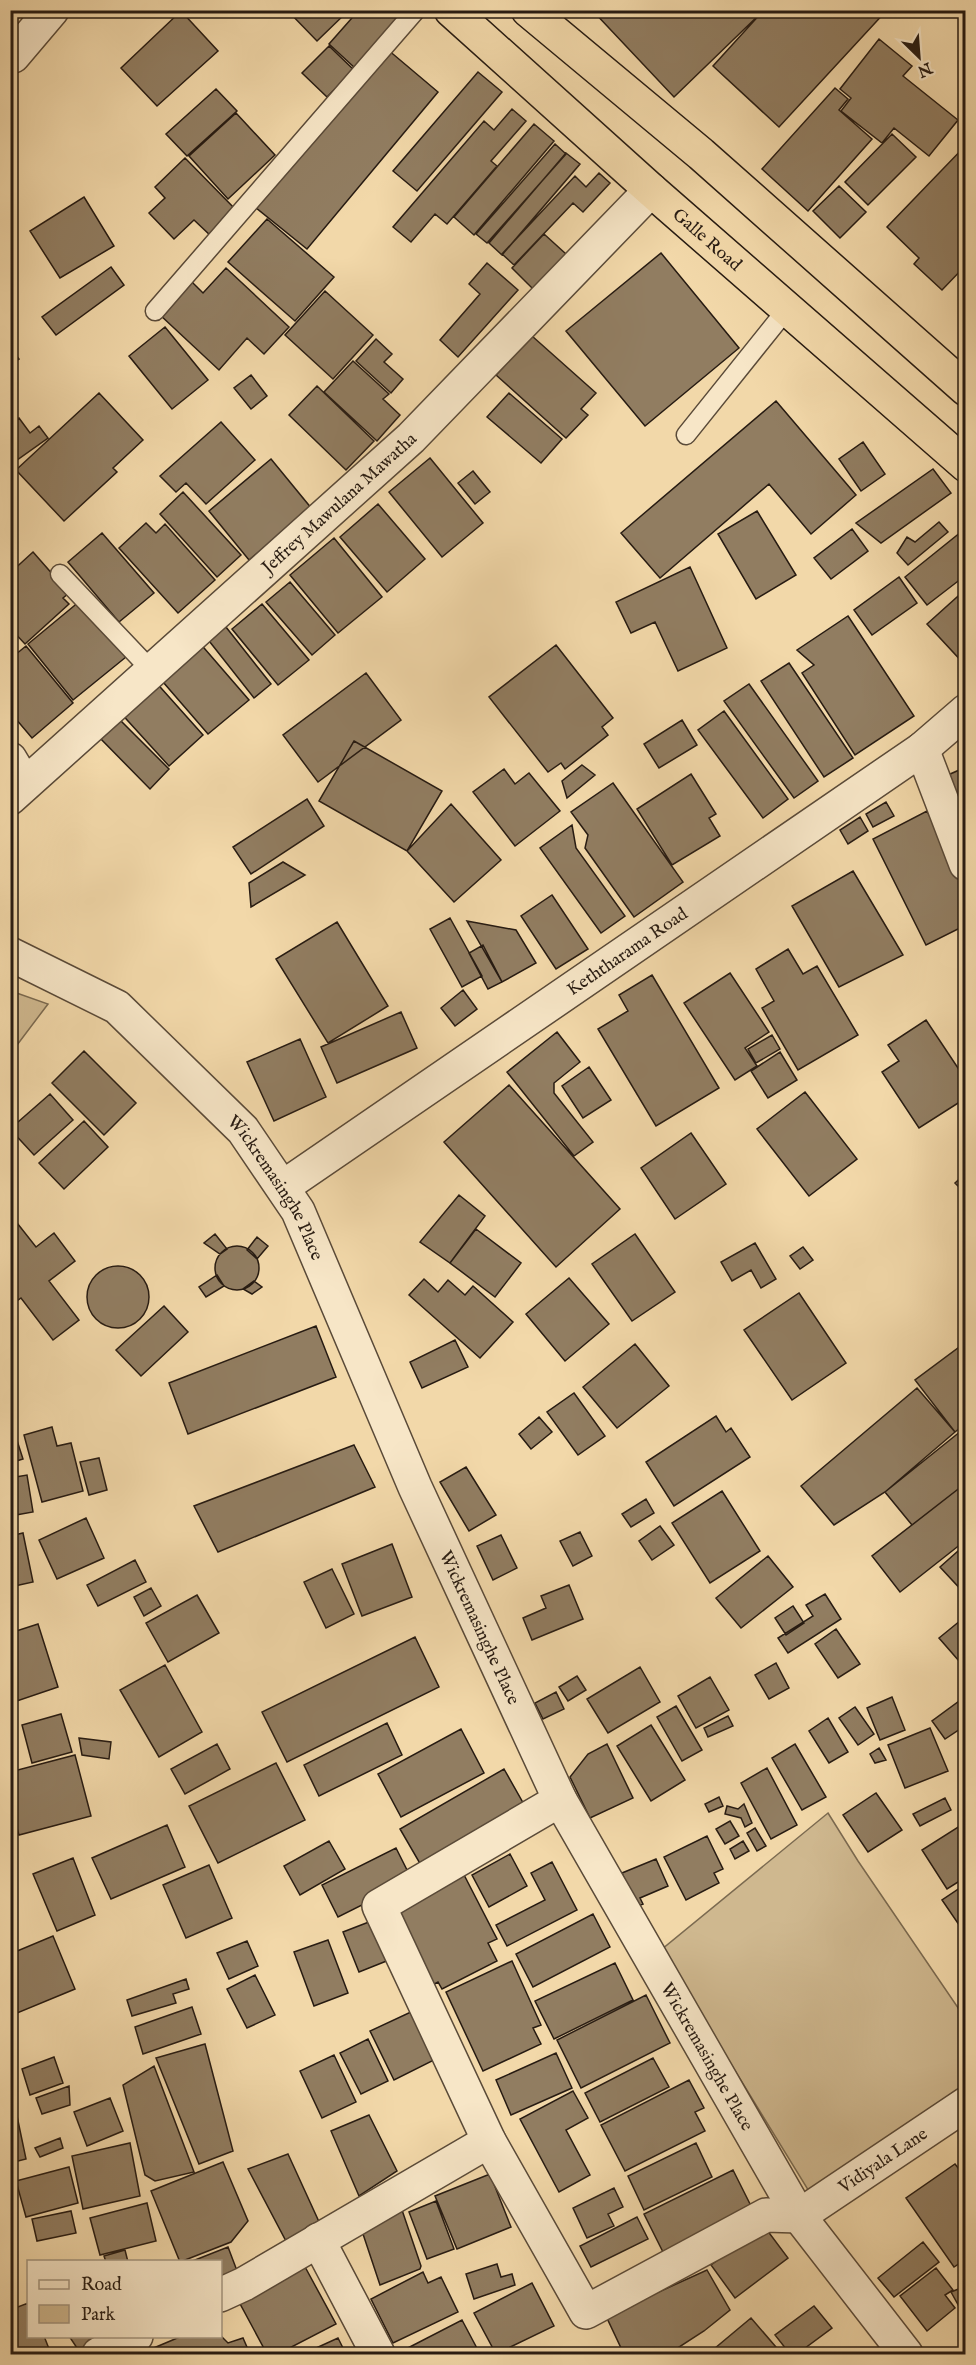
<svg xmlns="http://www.w3.org/2000/svg" width="976" height="2365" font-family="'IM FELL English',serif">
  <style>
    .green { fill: #cfb88f; stroke: #7b6a50; stroke-width: 1.5 }
    .building { fill: #917d61; stroke: #271b12; stroke-width: 1.5 }
    .lines { fill: none; stroke-linecap: round; stroke-linejoin: round }
    .lane-casing { stroke: #5a4a38; stroke-width: 21 }
    .street-casing { stroke: #5a4a38; stroke-width: 36 }
    .highway-casing { stroke: #271b12; stroke-width: 36 }
    .lane { stroke: #f7e6c7; stroke-width: 18 }
    .street { stroke: #f7e6c7; stroke-width: 33 }
    .highway { stroke: #f2d8a9; stroke-width: 33 }
    .labels { text-anchor: middle; stroke-width: 5; stroke-linejoin: round; paint-order: stroke }
    .street-label { font-size: 18px; fill: #271b12; stroke: #f7e6c7 }
  </style>
  <rect width="100%" height="100%" fill="#f2d8a9"/>
  <filter id="stains"><feTurbulence type="fractalNoise" baseFrequency=".00333" numOctaves="4"/><feColorMatrix values="0 0 0 0 .2 0 0 0 0 .09 0 0 0 0 .02 0 0 0 .5 -.17"/></filter>
  <radialGradient id="worn" r=".72"><stop offset=".6" stop-color="#630" stop-opacity="0"/><stop offset="1" stop-color="#630" stop-opacity=".3"/></radialGradient>
  <path class="green" d="M11,991L48,1004L11,1053L10,991Z
    M828,1813L858,1861L965,2018V2084L810,2193L661,1950Z"/>
  <path class="building" d="M287,10H349L317,41Z
    M359,10H402L405,13L356,69L329,44Z
    M592,10H764L674,97Z
    M764,10H887L779,127L713,66Z
    M181,11L218,51L157,106L121,68Z
    M879,39L912,66L903,76L958,120L929,156L894,128L882,143L841,111L851,98L840,89Z
    M329,46L354,70L327,97L302,73Z
    M387,49L438,92L307,249L255,207Z
    M478,72L502,92L417,191L393,171Z
    M835,88L848,99L839,110L872,139L808,211L762,169Z
    M216,89L237,111L187,156L166,134Z
    M512,109L526,121L491,161L497,166L447,224L435,214L411,242L393,227L484,121L494,130Z
    M236,113L275,155L228,199L189,156Z
    M534,124L554,141L474,235L454,217Z
    M892,134L916,157L868,205L845,182Z
    M555,144L566,154L487,243L476,234Z
    M966,145V265L942,290L914,264L919,258L887,227Z
    M566,153L580,164L502,255L489,243Z
    M185,158L238,212L212,237L194,220L174,239L149,213L165,198L155,187Z
    M599,173L610,183L583,212L573,203L514,265L502,254L575,176L586,187Z
    M839,186L866,212L840,238L813,211Z
    M84,197L114,246L60,278L30,231Z
    M267,219L334,277L295,321L228,262Z
    M544,234L566,254L533,289L512,268Z
    M661,253L739,348L645,426L566,331Z
    M487,263L518,290L458,357L440,340L480,294L469,284Z
    M111,267L124,285L56,335L42,317Z
    M226,268L289,327L264,354L247,338L219,370L159,314L191,281L203,293Z
    M325,291L373,335L333,379L285,335Z
    M165,327L208,380L172,409L129,356Z
    M532,336L596,393L581,409L588,415L566,438L496,375Z
    M376,339L392,354L384,362L403,379L391,393L356,361Z
    M10,347L19,359L10,365Z
    M353,361L389,394L383,399L400,415L377,441L324,392Z
    M251,375L267,396L251,409L234,388Z
    M317,386L374,441L346,470L289,415Z
    M99,393L143,440L113,468L117,472L64,521L16,470Z
    M509,393L562,439L541,463L487,417Z
    M776,401L856,495L811,534L769,484L660,578L621,533Z
    M19,418L30,433L39,426L48,438L10,465V423Z
    M221,422L255,460L206,504L186,483L176,492L160,476Z
    M863,442L885,474L861,491L839,459Z
    M430,458L483,523L442,557L389,492Z
    M271,459L312,509L249,560L209,511Z
    M933,469L951,493L881,543L856,523Z
    M473,471L490,492L475,504L458,483Z
    M183,492L241,555L217,577L160,514Z
    M378,504L425,559L387,592L340,537Z
    M757,511L796,575L756,599L718,534Z
    M939,522L948,532L908,565L897,553L907,537L915,542Z
    M146,523L156,533L165,524L215,580L178,613L119,548Z
    M852,529L868,551L831,579L814,558Z
    M961,532L966,537V575L927,605L905,577Z
    M102,533L154,593L119,622L68,562Z
    M334,538L382,597L338,633L290,575Z
    M33,552L69,593L63,598L69,604L25,644L10,628V573Z
    M690,567L727,648L678,671L655,622L631,633L616,602Z
    M899,577L917,603L872,635L854,610Z
    M290,582L335,635L312,655L266,602Z
    M966,589V666L927,624Z
    M80,601L126,657L73,700L28,644Z
    M262,604L309,660L278,685L232,629Z
    M848,616L914,716L855,755L802,673L814,665L797,650Z
    M222,622L271,684L254,698L206,637Z
    M198,641L249,700L208,734L157,675Z
    M556,645L613,718L602,727L608,735L565,769L561,763L548,772L489,697Z
    M26,646L73,703L32,738L10,712V682L16,678L10,671V659Z
    M789,663L853,758L824,777L761,681Z
    M366,673L401,720L318,782L283,735Z
    M153,679L203,735L169,766L118,710Z
    M749,684L818,781L794,798L724,701Z
    M724,711L788,799L763,818L698,730Z
    M115,715L169,769L150,789L96,734Z
    M682,720L697,745L659,768L644,744Z
    M354,741L442,791L407,851L319,801Z
    M582,765L595,775L567,798L562,781Z
    M966,767V814L948,775Z
    M504,769L515,784L529,773L560,811L515,846L473,792Z
    M691,774L716,814L709,818L720,836L672,865L637,809Z
    M613,783L683,882L634,917L585,848L588,835L571,812Z
    M307,799L324,826L251,874L233,847Z
    M886,802L894,816L873,827L866,814Z
    M451,804L501,860L454,902L407,851Z
    M927,811L966,888V925L926,945L873,839Z
    M860,817L868,831L848,844L840,830Z
    M572,825L576,848L625,916L601,933L540,848Z
    M283,862L305,875L251,907L249,883Z
    M853,871L903,955L839,987L792,906Z
    M552,895L588,949L556,969L521,916Z
    M450,918L482,976L462,987L430,929Z
    M467,921L516,930L536,963L502,982Z
    M337,922L388,1006L328,1043L276,959Z
    M483,945L502,982L488,989L469,953Z
    M788,949L803,974L817,966L858,1035L798,1070L762,1008L774,1001L756,969Z
    M730,973L769,1032L745,1048L757,1066L735,1080L684,1003Z
    M652,975L719,1088L656,1126L598,1029L628,1011L619,995Z
    M463,990L477,1009L455,1026L441,1008Z
    M401,1012L417,1048L337,1083L321,1047Z
    M926,1020L966,1080V1098L919,1128L882,1072L899,1061L888,1045Z
    M557,1032L580,1062L554,1083V1093L593,1142L574,1156L507,1072Z
    M772,1035L780,1049L756,1063L748,1049Z
    M300,1039L326,1097L274,1121L247,1062Z
    M84,1051L136,1103L104,1135L52,1083Z
    M780,1052L797,1080L768,1098L751,1071Z
    M589,1067L611,1100L583,1118L562,1086Z
    M509,1085L620,1209L556,1267L444,1142Z
    M805,1092L857,1159L809,1196L757,1129Z
    M50,1094L73,1120L34,1155L10,1129Z
    M84,1121L108,1147L64,1189L39,1163Z
    M691,1133L726,1184L675,1219L641,1168Z
    M966,1173V1194L955,1183Z
    M459,1195L485,1216L450,1263L420,1242Z
    M10,1214L36,1247L54,1233L75,1261L49,1281L79,1320L53,1340L21,1298L10,1306Z
    M476,1229L521,1263L495,1297L450,1263Z
    M215,1234L227,1249L220,1254L204,1243Z
    M635,1234L675,1292L632,1321L592,1264Z
    M257,1237L268,1246L257,1259L247,1250Z
    M755,1243L776,1279L761,1288L751,1270L732,1281L721,1262Z
    M215 1268a22 22 0 1 1 44 0a22 22 0 1 1-44 0Z
    M803,1247L813,1260L800,1269L790,1256Z
    M87 1297a31 31 0 1 1 62 0a31 31 0 1 1-62 0Z
    M217,1275L224,1286L206,1297L199,1287Z
    M569,1278L609,1324L565,1361L526,1314Z
    M424,1279L438,1292L448,1280L465,1295L473,1286L513,1322L480,1358L409,1295Z
    M254,1281L262,1287L252,1294L243,1289Z
    M799,1293L846,1363L792,1400L744,1330Z
    M164,1306L188,1332L141,1376L116,1350Z
    M316,1326L336,1377L188,1434L169,1383Z
    M455,1340L468,1367L422,1388L410,1362Z
    M966,1342V1423L955,1432L915,1380Z
    M635,1344L669,1386L617,1428L583,1387Z
    M917,1388L955,1432L885,1492L834,1525L801,1486Z
    M574,1393L605,1436L578,1455L547,1412Z
    M716,1416L726,1432L731,1428L750,1457L674,1506L646,1462Z
    M539,1417L552,1432L531,1449L519,1434Z
    M52,1427L57,1446L71,1443L83,1491L42,1502L24,1435Z
    M966,1427V1483L912,1525L885,1492Z
    M10,1428H13L23,1459L10,1463Z
    M354,1445L375,1487L218,1552L194,1506Z
    M99,1458L107,1490L89,1495L80,1462Z
    M466,1467L496,1515L469,1531L440,1482Z
    M27,1475L33,1512L10,1516V1478Z
    M966,1483V1540L900,1592L872,1556Z
    M722,1491L760,1551L710,1583L672,1523Z
    M646,1499L654,1513L631,1527L622,1514Z
    M86,1518L104,1558L57,1579L39,1540Z
    M660,1526L674,1545L652,1560L639,1541Z
    M580,1532L592,1556L573,1566L560,1541Z
    M23,1533L33,1582L10,1587V1536Z
    M501,1535L517,1568L493,1580L477,1546Z
    M392,1544L412,1597L362,1616L342,1564Z
    M966,1544V1595L940,1567Z
    M768,1556L793,1587L741,1628L716,1598Z
    M135,1560L146,1582L98,1606L87,1585Z
    M332,1569L354,1614L326,1628L304,1582Z
    M569,1585L583,1619L532,1640L523,1618L546,1608L541,1596Z
    M151,1588L161,1606L144,1616L134,1597Z
    M825,1594L841,1619L788,1653L778,1638L813,1616L806,1605Z
    M197,1595L219,1633L168,1662L146,1623Z
    M793,1606L804,1623L786,1635L775,1618Z
    M966,1616V1669L939,1638Z
    M38,1624L58,1687L11,1703L10,1633Z
    M836,1629L860,1664L838,1678L815,1644Z
    M415,1637L439,1687L287,1762L262,1712Z
    M776,1663L789,1688L769,1699L755,1675Z
    M165,1665L202,1732L159,1757L120,1690Z
    M640,1667L660,1702L608,1733L587,1699Z
    M577,1676L586,1690L568,1701L559,1687Z
    M710,1677L729,1710L696,1728L678,1696Z
    M556,1692L564,1709L543,1719L535,1703Z
    M966,1696V1725L945,1739L932,1721Z
    M892,1697L905,1730L880,1740L867,1708Z
    M676,1706L702,1750L682,1761L657,1717Z
    M855,1707L874,1734L858,1745L839,1718Z
    M61,1714L72,1752L32,1763L22,1725Z
    M728,1716L733,1726L708,1737L704,1728Z
    M828,1718L848,1752L829,1763L809,1731Z
    M387,1723L402,1755L319,1796L304,1765Z
    M651,1725L685,1780L651,1801L617,1746Z
    M930,1728L948,1771L905,1788L888,1745Z
    M461,1729L484,1773L401,1817L378,1774Z
    M79,1738L111,1742L109,1759L82,1755Z
    M217,1744L230,1769L185,1794L171,1769Z
    M607,1744L633,1798L590,1818L570,1777L588,1754Z
    M795,1744L826,1797L802,1810L772,1758Z
    M879,1748L886,1760L875,1763L870,1754Z
    M75,1755L91,1816L19,1835L10,1804V1772Z
    M276,1763L305,1820L218,1863L189,1806Z
    M767,1768L797,1825L771,1839L741,1783Z
    M504,1769L526,1808L422,1867L400,1829Z
    M876,1793L902,1830L868,1852L843,1815Z
    M719,1797L723,1806L709,1812L705,1804Z
    M945,1798L951,1810L920,1826L913,1814Z
    M744,1804L752,1823L745,1827L741,1818L725,1814L727,1806L738,1809Z
    M730,1821L739,1836L725,1844L716,1829Z
    M966,1822V1877L947,1889L922,1850Z
    M167,1825L185,1867L111,1899L92,1858Z
    M755,1828L766,1846L757,1851L747,1833Z
    M707,1836L723,1869L714,1873L719,1883L686,1900L664,1857Z
    M329,1841L345,1869L300,1895L284,1866Z
    M743,1841L749,1851L735,1859L730,1849Z
    M396,1848L412,1880L338,1917L322,1885Z
    M510,1854L527,1886L489,1907L472,1875Z
    M73,1858L95,1915L57,1931L33,1874Z
    M656,1859L668,1886L640,1898L643,1904L635,1907L622,1873Z
    M552,1862L577,1910L507,1946L496,1925L545,1900L531,1873Z
    M209,1865L232,1918L186,1938L163,1885Z
    M461,1869L497,1939L488,1943L497,1961L442,1989L438,1982L427,1988L386,1907Z
    M966,1884V1935L942,1900Z
    M593,1914L610,1947L533,1987L516,1954Z
    M374,1920L389,1960L359,1972L343,1932Z
    M53,1936L75,1989L10,2016V1954Z
    M328,1940L348,1993L314,2006L294,1952Z
    M247,1941L258,1966L229,1979L217,1953Z
    M512,1961L541,2025L533,2028L541,2044L483,2071L446,1992Z
    M615,1963L633,2000L554,2039L535,2001Z
    M255,1975L275,2015L247,2028L227,1989Z
    M186,1979L189,1989L173,1994L176,2003L132,2016L127,2000Z
    M646,1995L670,2043L581,2088L557,2040Z
    M192,2007L201,2034L143,2054L135,2027Z
    M413,2011L436,2059L394,2080L370,2031Z
    M368,2039L388,2081L361,2094L340,2053Z
    M205,2044L233,2151L199,2164L156,2058Z
    M556,2053L572,2088L511,2115L496,2080Z
    M334,2055L356,2102L322,2118L300,2071Z
    M54,2057L63,2083L30,2095L22,2069Z
    M653,2058L669,2087L600,2122L585,2093Z
    M154,2066L194,2172L155,2181L145,2175L123,2085Z
    M689,2080L704,2108L695,2112L705,2131L625,2171L601,2125Z
    M69,2086L70,2105L42,2114L36,2098Z
    M573,2091L588,2118L566,2130L590,2175L559,2192L520,2119Z
    M110,2098L123,2131L87,2146L74,2112Z
    M369,2115L397,2171L359,2196L331,2131Z
    M17,2116L26,2159L10,2163V2117Z
    M60,2138L63,2148L40,2157L35,2148Z
    M130,2143L140,2196L83,2209L72,2156Z
    M696,2143L712,2177L644,2210L628,2176Z
    M288,2154L320,2224L287,2243L248,2169Z
    M223,2162L248,2221L231,2242L180,2262L151,2191Z
    M955,2164L966,2178V2259L954,2267L906,2198Z
    M69,2167L78,2203L26,2217L16,2181Z
    M733,2170L757,2218L668,2262L644,2214Z
    M490,2174L511,2227L457,2249L435,2196Z
    M614,2188L623,2207L608,2214L614,2226L587,2238L573,2208Z
    M436,2201L454,2249L427,2259L409,2212Z
    M147,2203L156,2241L100,2255L90,2218Z
    M402,2210L421,2266L420,2269L380,2285L360,2225Z
    M71,2211L76,2233L37,2241L32,2219Z
    M637,2217L648,2239L591,2267L580,2246Z
    M764,2226L788,2258L735,2298L711,2265Z
    M923,2242L939,2262L894,2297L878,2278Z
    M228,2247L239,2276L220,2283V2262H190Z
    M125,2250L128,2262H106L104,2256Z
    M497,2264L501,2277L512,2274L515,2285L474,2299L466,2274Z
    M304,2265L336,2324L278,2354H267L238,2300Z
    M936,2268L953,2290L945,2295L955,2308L927,2331L900,2296Z
    M707,2270L730,2310L704,2331L676,2349L679,2354H608L621,2348L606,2316Z
    M423,2272L428,2283L441,2277L458,2312L393,2343L371,2299Z
    M532,2283L554,2326L496,2354L474,2313Z
    M966,2286V2319L951,2292Z
    M28,2303V2336H44L51,2354H10V2310Z
    M814,2306L832,2328L797,2354H790L775,2335Z
    M751,2318L782,2354H708Z
    M462,2320L480,2354H402L400,2352Z
    M220,2335L228,2343L243,2338L250,2354H151L149,2350L182,2336Z
    M69,2336H95L99,2343L81,2354Z
    M338,2338L346,2354H303Z"/>
  <g class="lines">
    <defs>
      <path id="lane" d="M155,311L416,10
        M686,435L787,309
        M60,574L152,671"/>
      <g id="street">
        <path d="M13,56L52,10"/>
        <path d="M922,749L966,864"/>
        <path d="M10,759L25,784"/>
        <path id="s1" d="M10,798L411,438L651,190"/>
        <path id="s2" d="M10,954L117,1007L243,1130L298,1211L415,1487L560,1800L799,2216L906,2354"/>
        <path id="s3" d="M283,1187L922,749L966,711"/>
        <path id="s4" d="M560,1800L379,1906L489,2141L586,2312L766,2215L799,2216L966,2104"/>
        <path d="M318,2240L378,2354"/>
        <path d="M220,2295L244,2284L489,2141"/>
        <path d="M99,2354L136,2336"/>
      </g>
      <g id="highway">
        <path id="s5" d="M451,10L651,190L966,465"/>
        <path d="M528,10L701,154L966,389"/>
      </g>
    </defs>
    <use href="#lane" class="lane-casing"/>
    <use href="#street" class="street-casing"/>
    <use href="#highway" class="highway-casing"/>
    <use href="#lane" class="lane"/>
    <use href="#street" class="street"/>
    <use href="#highway" class="highway"/>
  </g>
  <g class="labels">
    <g class="street-label">
      <text dy="6" stroke="none"><textPath href="#s5" startOffset="344">Galle Road</textPath></text>
      <text dy="6" stroke="none"><textPath href="#s1" startOffset="442">Jeffrey Mawulana Mawatha</textPath></text>
      <text dy="6" stroke="none"><textPath href="#s3" startOffset="417">Keththarama Road</textPath></text>
      <text dy="6" stroke="none"><textPath href="#s2" startOffset="362">Wickremasinghe Place</textPath></text>
      <text dy="6" stroke="none"><textPath href="#s2" startOffset="848">Wickremasinghe Place</textPath></text>
      <text dy="6" stroke="none"><textPath href="#s2" startOffset="1334">Wickremasinghe Place</textPath></text>
      <text dy="6" stroke="none"><textPath href="#s4" startOffset="1004">Vidiyala Lane</textPath></text>
    </g>
  </g>
  <rect width="976" height="2365" fill="none" stroke="#f2d8a9" stroke-width="36"/>
  <rect x="12" y="12" width="952" height="2341" fill="none" stroke="#271b12" stroke-width="3"/>
  <rect x="18" y="18" width="940" height="2329" fill="none" stroke="#271b12" stroke-width="1.5"/>
  <rect x="27" y="2260" width="195" height="78" fill="#f7e6c7" stroke="#a4957f" stroke-width="1.5"/>
  <rect x="39" y="2280" width="30" height="9" fill="#f7e6c7" stroke="#a4957f" stroke-width="1.5"/>
  <text x="81" y="2290" font-size="18" fill="#271b12">Road</text>
  <rect x="39" y="2305" width="30" height="18" fill="#cfb88f" stroke="#a4957f" stroke-width="1.5"/>
  <text x="81" y="2320" font-size="18" fill="#271b12">Park</text>
  <g transform="translate(919 57) rotate(155)" stroke="#f7e6c7" stroke-width="4.5" paint-order="stroke">
  <path d="M0-4.5L10 22L0 15L-10 22Z" fill="#271b12"/>
  <text y="-9" font-size="16" font-weight="bold" text-anchor="middle" fill="#271b12">N</text>
  </g>
  <rect width="100%" height="100%" filter="url(#stains)"/>
  <rect width="100%" height="100%" fill="url(#worn)"/>
</svg>
